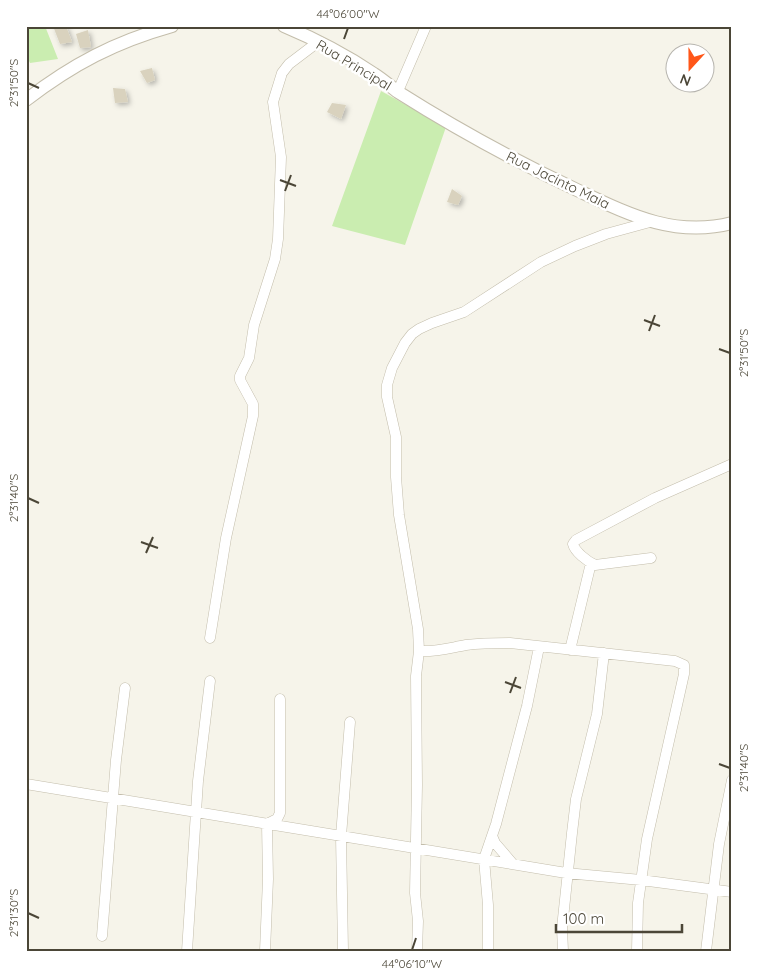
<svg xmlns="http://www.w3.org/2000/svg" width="758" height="977" font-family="Quicksand,sans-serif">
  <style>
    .green { fill: #caedb0 }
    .building { fill: #d9d2be; filter: url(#shadow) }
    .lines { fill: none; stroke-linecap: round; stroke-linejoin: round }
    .minor-casing { stroke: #c3bdab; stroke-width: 11 }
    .tertiary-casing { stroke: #c3bdab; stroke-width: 14 }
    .minor { stroke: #fff; stroke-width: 10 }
    .tertiary { stroke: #fff; stroke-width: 12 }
    .ticks { fill: none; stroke: #4b4637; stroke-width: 2 }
    .labels { text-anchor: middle; stroke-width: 5; stroke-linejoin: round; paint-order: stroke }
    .street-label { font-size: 14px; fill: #4b4637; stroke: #fff }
    .neatline { fill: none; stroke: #4b4637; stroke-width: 2 }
    .ticks-label { font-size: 12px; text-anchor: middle; fill: #4b4637 }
  </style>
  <defs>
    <filter id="shadow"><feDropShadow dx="2.5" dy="2.5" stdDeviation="2.5" flood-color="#0004"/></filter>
  </defs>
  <rect width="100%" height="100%" fill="#f6f4ea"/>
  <path class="green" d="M26,26H45L58,59L30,63L26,55Z
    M381,91L446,127L405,245L332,226Z"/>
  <path class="building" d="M53,26H66L72,42L60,44Z
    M88,30L91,47L80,48L76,34Z
    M152,68L155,80L147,83L140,71Z
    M113,88L125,89L128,102L115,103Z
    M332,103L346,105L341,119L327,112Z
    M452,189L462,196L458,205L447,202Z"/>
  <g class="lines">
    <defs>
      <path id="minor" d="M398,91L426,26
        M651,558L595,565C587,561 575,552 573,544L576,540L655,498L732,464
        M210,638L226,538L253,416V404L240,380V376L249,358L254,325L275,259L278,239L281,157L273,102L282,73L289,64L318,42
        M570,650L591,563
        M419,651C437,652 449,648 466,645C481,643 495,643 510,643L675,661L684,665V674L647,839L638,903L637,951
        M26,784L566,873L641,880L732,892
        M492,836L495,843L513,864
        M102,936L116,760L125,688
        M187,951L198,781L210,681
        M265,951L268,879L267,824L277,819L280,813V699
        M343,951L341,836L350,722
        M417,951L418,921L415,893L417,785L416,676L419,651L418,629L399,515L396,477V437L387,397V385L392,368L405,343L412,334L419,329L432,323L464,312L541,262L575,246L606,234L650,222
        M488,951V905L484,859L496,824L527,706L539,647
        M563,951L562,928L572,833L576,799L597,714L604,653
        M706,951L719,844L732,780"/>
      <path id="tertiary" d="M284,26C315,39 346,55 374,74C382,79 390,86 398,92C455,128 515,161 577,190C628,214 674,238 732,223
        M26,100C73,64 115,42 172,26"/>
    </defs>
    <use href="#minor" class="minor-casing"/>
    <use href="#tertiary" class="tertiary-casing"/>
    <use href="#minor" class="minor"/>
    <use href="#tertiary" class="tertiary"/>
  </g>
  <path class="ticks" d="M344,39L348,28M28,83L39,88M280,180L296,186M285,191L291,175M644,320L660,326M649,331L655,315M719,349L730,353M28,498L39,503M141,542L158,548M146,553L153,537M505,682L521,688M510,693L516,677M719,764L730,768M28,913L39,918M412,950L416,938"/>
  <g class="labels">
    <g class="street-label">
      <text transform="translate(354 65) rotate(31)" y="5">Rua Principal</text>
      <text transform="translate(558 180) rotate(26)" y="5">Rua Jacinto Maia</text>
    </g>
  </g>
  <rect width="758" height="977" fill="none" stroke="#ffffff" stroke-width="55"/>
  <g transform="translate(690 68) rotate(201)"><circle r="24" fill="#ffffff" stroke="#b7b5af"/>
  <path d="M0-4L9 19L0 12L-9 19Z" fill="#ff5618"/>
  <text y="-8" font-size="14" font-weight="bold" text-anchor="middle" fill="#4b4637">N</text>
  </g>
  <path d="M556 924v8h126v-8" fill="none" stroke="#4b4637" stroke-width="2.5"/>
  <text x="563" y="924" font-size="15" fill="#4b4637" stroke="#ffffff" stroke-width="4" paint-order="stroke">100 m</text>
  <rect x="28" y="28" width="702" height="922" class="neatline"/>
  <g class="ticks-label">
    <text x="348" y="18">44°06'00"W</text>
    <text transform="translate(14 83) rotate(-90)" y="4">2°31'50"S</text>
    <text transform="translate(744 353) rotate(-90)" y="4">2°31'50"S</text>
    <text transform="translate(14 498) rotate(-90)" y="4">2°31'40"S</text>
    <text transform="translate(744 768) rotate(-90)" y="4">2°31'40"S</text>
    <text transform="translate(14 913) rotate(-90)" y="4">2°31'30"S</text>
    <text x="412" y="968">44°06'10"W</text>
  </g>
</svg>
